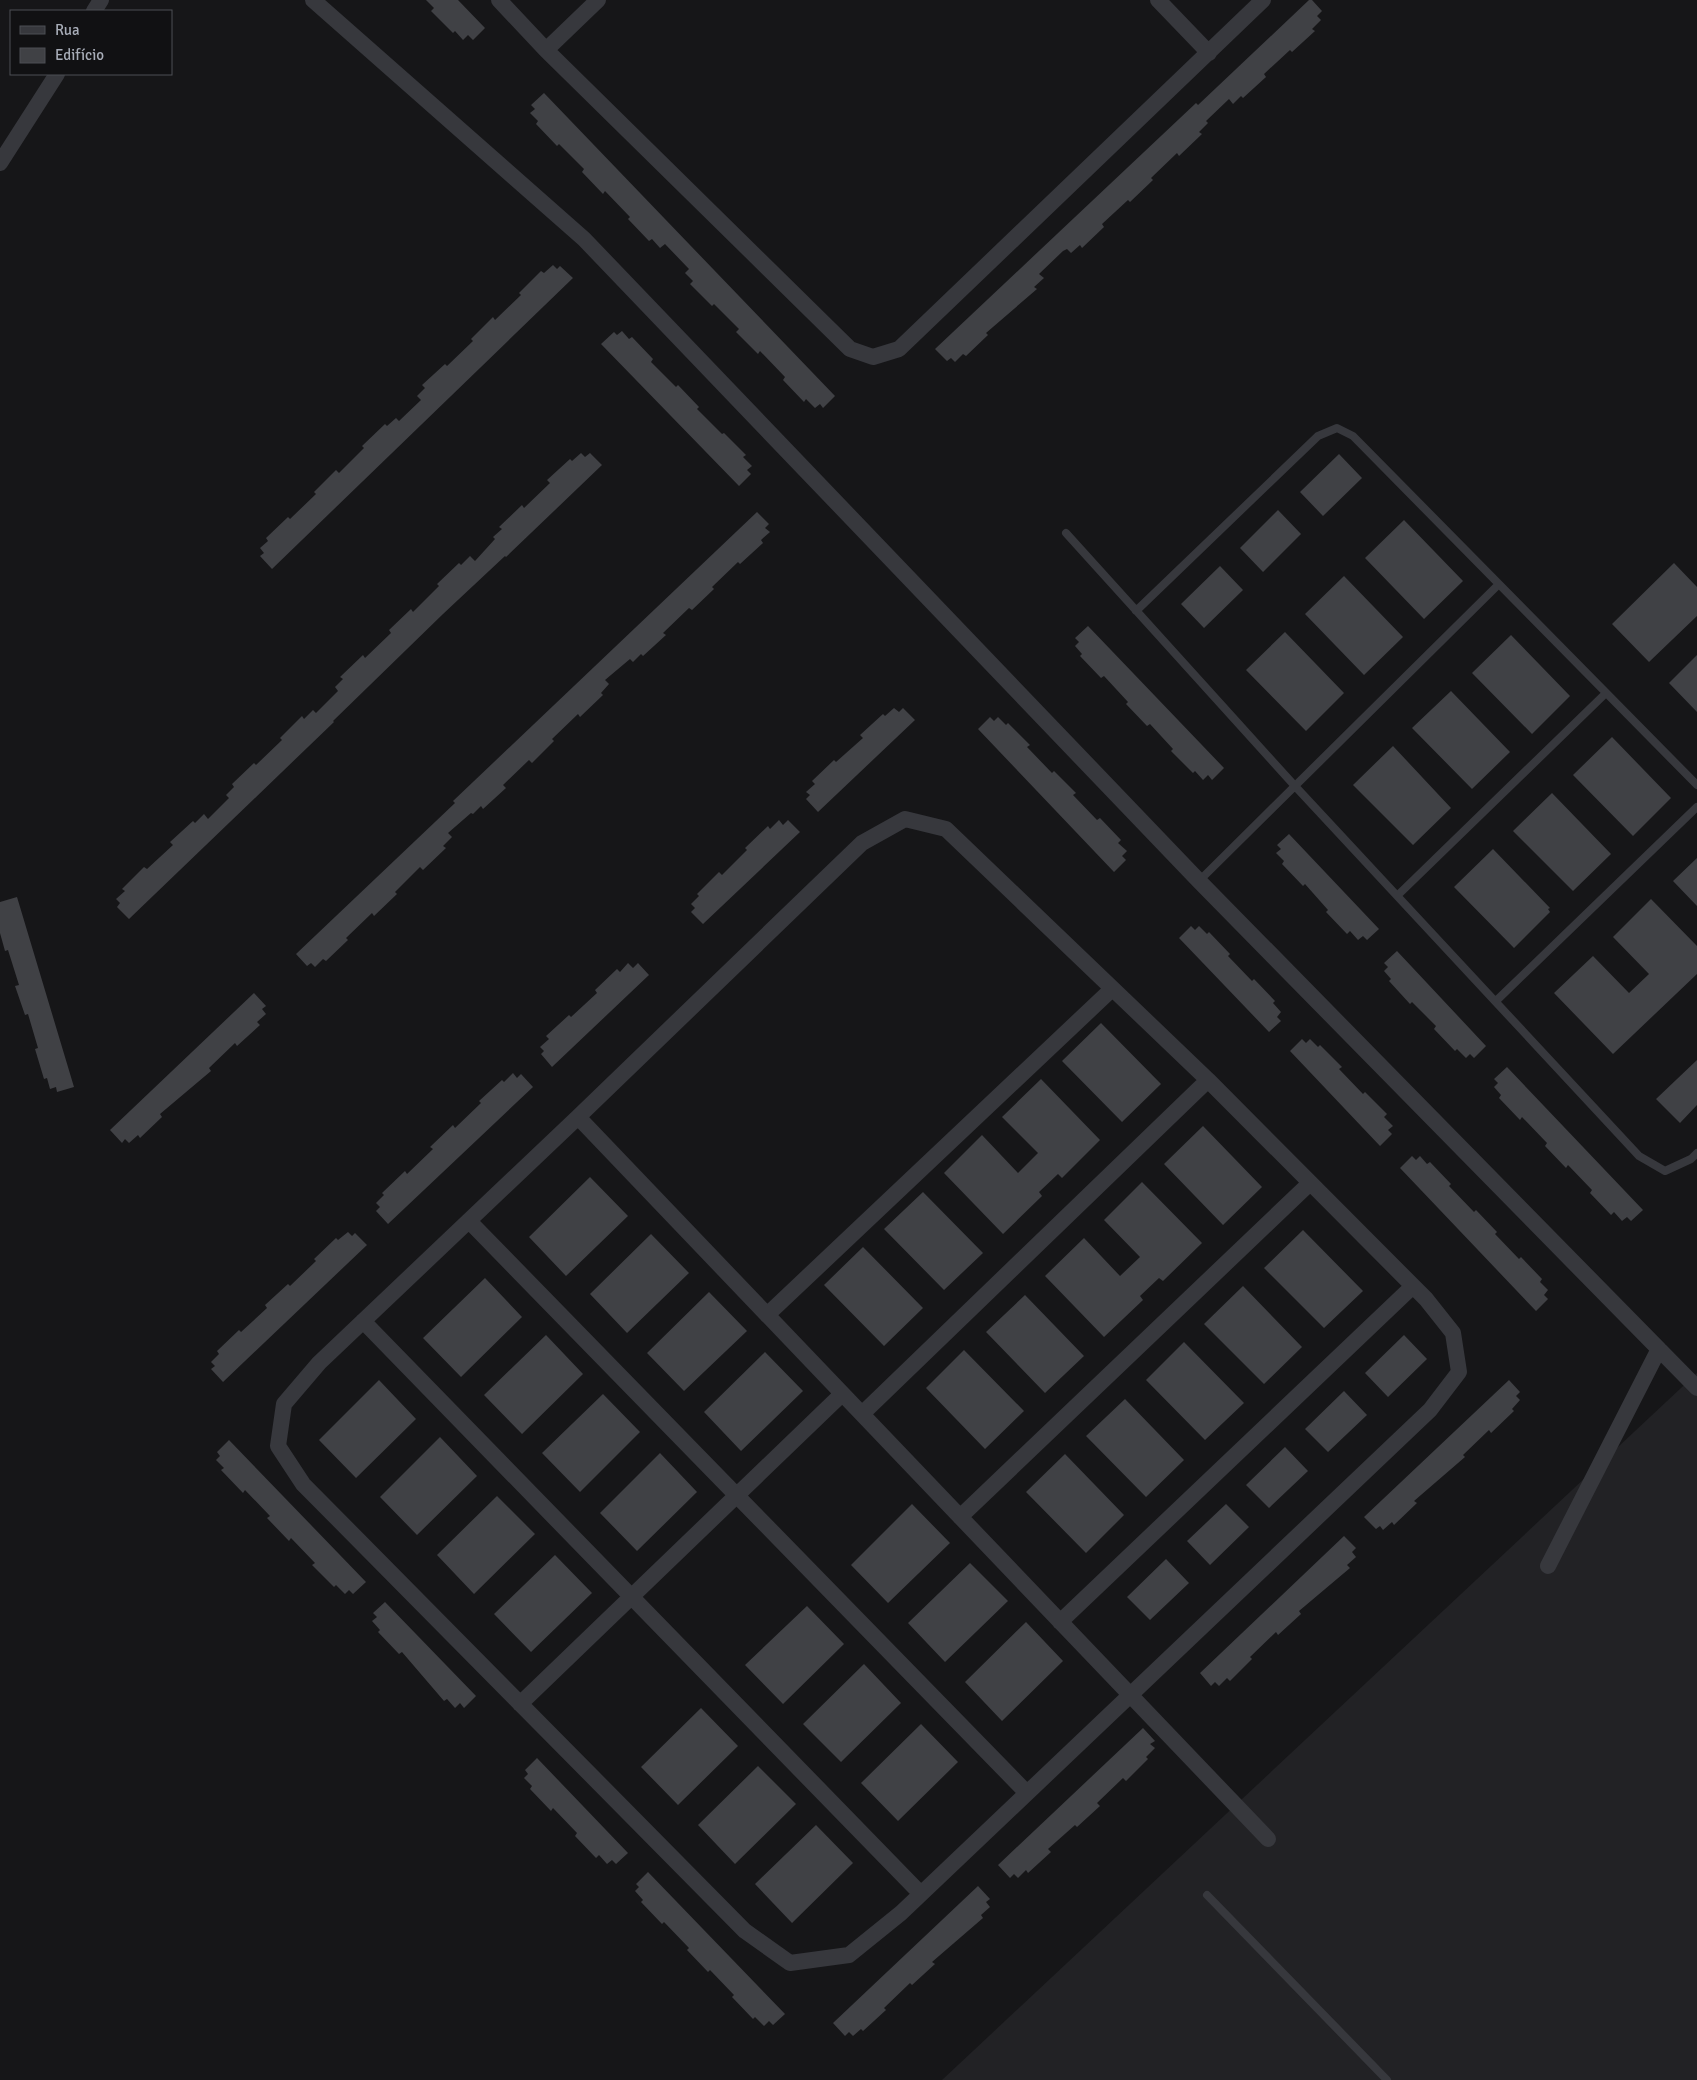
<svg xmlns="http://www.w3.org/2000/svg" width="1697" height="2080" font-family="Signika,sans-serif">
  <style>
    .built { fill: #222225 }
    .building { fill: #404145 }
    .lines { fill: none; stroke-linecap: round; stroke-linejoin: round }
    .service { stroke: #37383d; stroke-width: 8 }
    .minor { stroke: #37383d; stroke-width: 16 }
  </style>
  <rect width="100%" height="100%" fill="#161618"/>
  <path class="built" d="M1697,1373V2080H942Z"/>
  <path class="building" d="M426,0H458L485,28L473,40L468,35L463,40L455,31L453,33L431,11L434,8Z
    M1309,0H1312L1322,11L1317,16L1321,20L1312,29L1315,31L1292,52L1290,50L1264,74L1266,77L1243,98L1241,96L1233,104L1229,99L1206,121L1208,123L1199,132L1202,134L1179,156L1177,153L1151,178L1153,180L1130,202L1128,200L1102,224L1104,227L1082,248L1080,245L1071,253L1067,249L1063,251L1039,274L1044,278L1034,287L1037,289L986,333L988,335L966,356L963,354L955,362L951,358L947,361L935,349L1196,103L1198,105Z
    M544,93L835,396L823,408L820,404L815,408L806,399L804,402L783,380L785,377L760,351L758,354L736,332L739,329L714,304L712,306L690,284L693,281L685,273L689,269L665,244L660,248L652,239L649,241L628,219L630,217L605,191L603,194L582,172L584,169L559,144L557,146L536,124L538,121L530,113L535,109L531,105Z
    M553,265L557,269L560,266L573,278L272,569L260,556L264,553L260,548L268,541L266,538L288,517L290,519L316,494L314,492L336,470L339,473L364,448L362,446L385,424L387,426L396,418L399,421L421,400L417,396L425,388L422,385L445,364L447,366L473,341L471,339L493,317L495,320L521,295L519,293L541,271L544,273Z
    M622,331L629,339L632,337L653,359L651,362L676,387L678,385L699,407L697,409L722,434L724,433L746,455L743,457L752,466L747,470L751,474L739,486L601,344L614,332L617,335Z
    M581,453L585,457L590,453L602,465L506,557L505,556L443,614L333,721L334,722L129,919L117,907L120,903L116,899L125,891L122,889L144,867L147,869L173,845L170,842L193,821L195,823L204,814L208,819L229,798L226,795L234,787L232,784L254,763L256,765L282,740L280,738L302,716L304,719L313,710L316,713L338,691L335,687L343,679L340,677L363,655L365,658L391,633L389,630L411,609L413,612L439,586L437,584L459,563L461,565L470,556L475,561L495,539L493,537L502,529L499,527L522,505L524,508L550,483L547,480L570,459L572,461Z
    M1339,454L1362,478L1323,516L1300,492Z
    M1278,510L1301,534L1263,572L1240,548Z
    M757,512L769,524L765,528L770,532L761,540L763,543L740,564L738,562L712,587L714,589L692,610L689,608L663,633L666,635L643,656L641,654L633,662L630,659L605,680L609,684L601,693L603,695L580,717L578,714L552,739L554,741L532,763L529,760L503,785L506,788L483,809L481,806L473,814L471,813L448,833L452,837L443,846L446,848L423,870L420,867L395,892L397,894L374,916L372,913L346,938L348,940L326,961L323,959L315,967L311,963L307,966L296,954L455,803L453,801Z
    M1404,520L1463,581L1424,619L1365,558Z
    M1674,563L1697,587V616L1649,662L1612,624Z
    M1220,566L1243,590L1204,628L1181,604Z
    M1344,576L1403,637L1364,675L1305,614Z
    M1088,626L1224,768L1212,780L1208,775L1203,780L1195,771L1193,773L1171,751L1173,749L1150,724L1147,726L1126,704L1128,702L1104,676L1101,678L1080,656L1082,654L1075,646L1079,642L1075,638Z
    M1285,632L1344,693L1306,731L1246,670Z
    M1511,635L1570,696L1532,734L1472,673Z
    M1697,655V712L1669,683Z
    M1451,691L1510,752L1472,789L1412,728Z
    M894,708L899,712L903,708L915,720L818,812L806,799L810,795L806,792L815,784L812,781L834,760L836,762L863,738L860,735L883,714L885,716Z
    M990,717L994,721L998,717L1006,725L1008,723L1030,745L1027,747L1052,773L1054,771L1076,793L1073,795L1097,820L1100,818L1121,840L1118,843L1127,851L1122,856L1126,860L1114,872L978,729Z
    M1612,737L1671,798L1633,836L1573,775Z
    M1393,746L1451,808L1413,845L1353,785Z
    M1552,793L1611,854L1573,891L1513,831Z
    M779,820L783,825L788,820L800,832L703,924L691,912L695,908L691,904L699,896L697,894L719,872L722,875L747,850L745,848L768,826L770,829Z
    M1289,834L1379,929L1367,940L1363,936L1358,940L1350,931L1347,934L1326,912L1328,910L1305,884L1303,886L1282,864L1284,861L1276,853L1281,849L1277,845Z
    M1493,849L1550,908L1548,909L1550,912L1514,948L1454,887Z
    M1697,858V906L1673,881Z
    M17,897L74,1087L57,1092L56,1087L50,1089L47,1078L44,1079L35,1049L38,1048L28,1014L25,1015L15,986L19,985L8,950L5,951L0,933V902Z
    M1651,899L1697,946V974L1613,1054L1554,993L1593,956L1629,993L1649,974L1613,937Z
    M1191,926L1195,930L1199,926L1207,934L1209,932L1230,954L1228,956L1252,981L1254,979L1275,1001L1273,1003L1281,1012L1277,1017L1281,1021L1269,1032L1179,938Z
    M1397,951L1486,1046L1474,1058L1470,1054L1466,1058L1457,1049L1455,1051L1434,1029L1436,1026L1412,1002L1410,1004L1389,981L1391,979L1384,971L1388,967L1384,963Z
    M628,963L633,968L638,963L649,975L552,1067L541,1054L544,1051L540,1047L549,1039L546,1036L569,1015L571,1017L597,993L595,990L617,969L620,972Z
    M254,993L266,1006L262,1009L266,1014L257,1022L260,1025L237,1046L235,1043L209,1068L211,1071L160,1114L162,1117L140,1138L138,1135L129,1143L125,1139L122,1143L110,1130Z
    M1101,1023L1161,1084L1122,1122L1062,1061Z
    M1302,1039L1306,1043L1310,1039L1318,1047L1320,1045L1342,1067L1339,1069L1363,1094L1365,1092L1387,1114L1384,1117L1393,1126L1388,1130L1392,1134L1380,1146L1290,1051Z
    M1697,1060V1105L1680,1123L1656,1099Z
    M1507,1067L1643,1210L1631,1221L1627,1217L1622,1221L1614,1212L1611,1215L1590,1193L1592,1190L1568,1165L1566,1168L1545,1146L1547,1143L1522,1117L1520,1120L1499,1098L1501,1095L1494,1087L1498,1083L1494,1079Z
    M513,1073L517,1078L521,1074L533,1087L388,1224L376,1211L380,1207L376,1203L384,1195L382,1193L405,1171L407,1174L433,1149L430,1147L453,1125L455,1128L481,1103L479,1101L502,1080L504,1082Z
    M1041,1079L1100,1140L1062,1178L1058,1174L1039,1192L1042,1196L1003,1234L944,1173L982,1135L1018,1173L1038,1153L1002,1117Z
    M1203,1126L1262,1187L1223,1225L1164,1164Z
    M1412,1156L1416,1160L1420,1156L1427,1164L1430,1162L1451,1184L1449,1186L1474,1212L1476,1210L1497,1232L1495,1234L1519,1259L1521,1257L1542,1279L1540,1282L1548,1290L1544,1295L1548,1299L1536,1311L1400,1168Z
    M590,1177L628,1216L566,1276L529,1237Z
    M1142,1182L1202,1243L1163,1281L1159,1278L1140,1296L1143,1300L1104,1337L1045,1276L1084,1238L1120,1276L1140,1257L1104,1220Z
    M923,1192L983,1253L944,1290L884,1229Z
    M1303,1230L1363,1291L1324,1328L1264,1268Z
    M348,1232L352,1236L355,1233L367,1245L223,1382L211,1369L215,1366L211,1362L219,1354L217,1351L239,1330L241,1332L267,1308L265,1305L288,1284L290,1286L316,1261L314,1259L336,1238L338,1240Z
    M651,1234L689,1273L627,1333L590,1294Z
    M863,1247L923,1308L884,1346L824,1285Z
    M485,1278L522,1317L461,1377L423,1338Z
    M1243,1286L1302,1347L1264,1384L1204,1324Z
    M709,1292L747,1331L684,1391L647,1353Z
    M1025,1295L1084,1356L1045,1393L986,1332Z
    M546,1335L583,1374L522,1434L484,1395Z
    M1404,1335L1427,1359L1388,1397L1365,1373Z
    M1184,1342L1244,1403L1205,1440L1146,1380Z
    M964,1350L1024,1411L985,1449L926,1388Z
    M765,1352L803,1391L741,1451L704,1412Z
    M379,1380L416,1419L356,1478L319,1440Z
    M1509,1380L1520,1392L1516,1396L1520,1400L1512,1409L1514,1411L1491,1433L1489,1430L1463,1455L1465,1457L1414,1501L1417,1503L1394,1525L1392,1522L1383,1530L1380,1526L1376,1529L1364,1517Z
    M1344,1391L1367,1415L1328,1452L1305,1429Z
    M603,1394L640,1432L580,1492L542,1453Z
    M1125,1399L1184,1460L1146,1497L1086,1436Z
    M440,1437L477,1476L417,1535L380,1497Z
    M229,1440L366,1582L353,1594L349,1590L345,1594L336,1585L334,1587L312,1565L315,1563L291,1538L289,1541L267,1518L270,1516L245,1490L243,1493L221,1470L224,1468L216,1460L220,1456L217,1452Z
    M1285,1447L1308,1471L1269,1508L1246,1485Z
    M660,1453L697,1492L637,1551L600,1513Z
    M1065,1454L1124,1515L1086,1553L1026,1492Z
    M497,1496L535,1534L474,1594L437,1555Z
    M912,1504L950,1543L888,1603L851,1565Z
    M1226,1504L1249,1527L1210,1565L1187,1541Z
    M1344,1536L1356,1548L1352,1552L1356,1557L1347,1565L1350,1568L1299,1611L1301,1614L1278,1635L1276,1632L1250,1657L1252,1659L1230,1681L1227,1678L1219,1686L1215,1682L1211,1686L1200,1673Z
    M555,1555L592,1593L531,1652L494,1614Z
    M1166,1559L1189,1583L1150,1620L1127,1597Z
    M970,1563L1008,1601L945,1662L908,1623Z
    M385,1602L476,1696L464,1708L460,1703L455,1708L447,1699L444,1701L402,1652L399,1654L378,1632L380,1630L372,1621L377,1617L373,1613Z
    M807,1606L844,1644L783,1704L745,1665Z
    M1026,1622L1063,1661L1002,1721L965,1682Z
    M864,1664L901,1703L841,1762L803,1724Z
    M701,1708L738,1746L678,1805L641,1767Z
    M921,1724L958,1762L898,1821L861,1783Z
    M1143,1728L1155,1741L1150,1744L1155,1748L1146,1757L1148,1759L1126,1781L1123,1778L1097,1803L1100,1806L1077,1827L1075,1825L1048,1849L1051,1852L1028,1873L1026,1870L1018,1878L1014,1874L1010,1878L998,1865Z
    M537,1758L628,1853L616,1864L612,1860L607,1864L599,1855L596,1858L575,1836L577,1833L553,1808L551,1811L530,1789L532,1786L524,1778L528,1774L525,1770Z
    M758,1766L796,1804L735,1864L698,1825Z
    M816,1825L853,1863L792,1923L755,1884Z
    M648,1872L785,2014L773,2025L769,2021L764,2026L755,2017L753,2019L732,1997L734,1995L710,1970L708,1972L687,1950L689,1948L664,1922L662,1924L641,1902L643,1900L635,1891L639,1887L636,1884Z
    M978,1886L990,1899L986,1902L990,1907L981,1915L983,1918L932,1962L935,1964L912,1985L910,1983L884,2008L886,2010L863,2031L861,2029L853,2036L849,2032L845,2036L833,2023Z"/>
  <g class="lines">
    <path class="service" d="M1066,533L1294,785L1639,1156L1665,1171L1691,1159L1697,1153
      M1136,611L1318,436L1337,428L1353,436L1697,785
      M1199,881L1499,584
      M1398,895L1606,693
      M1496,1001L1697,807
      M1207,1895L1387,2080"/>
    <path class="minor" d="M313,0L584,239L1199,881L1697,1388
      M499,0L546,50L850,349L873,357L899,349L1263,0
      M1158,0L1209,53
      M94,11L101,0
      M546,50L598,0
      M0,163L57,74
      M905,819L946,829L1208,1080L1426,1299L1453,1333L1459,1372L1430,1410L901,1913L849,1955L790,1963L745,1931L303,1484L278,1446L284,1404L319,1363L578,1117L862,843Z
      M578,1117L1268,1839
      M469,1221L1027,1793
      M767,1315L1112,989
      M363,1321L921,1894
      M862,1414L1208,1080
      M960,1517L1310,1183
      M1548,1566L1659,1349
      M1060,1622L1413,1286
      M520,1704L842,1394"/>
  </g>
  <rect x="10" y="10" width="162" height="65" fill="#111113" stroke="#4d4f55"/>
  <rect x="20" y="26" width="25" height="8" fill="#37383d" stroke="#4d4f55"/>
  <text x="55" y="35" font-size="15" fill="#a8adb8">Rua</text>
  <rect x="20" y="48" width="25" height="15" fill="#404145" stroke="#4d4f55"/>
  <text x="55" y="60" font-size="15" fill="#a8adb8">Edifício</text>
</svg>
